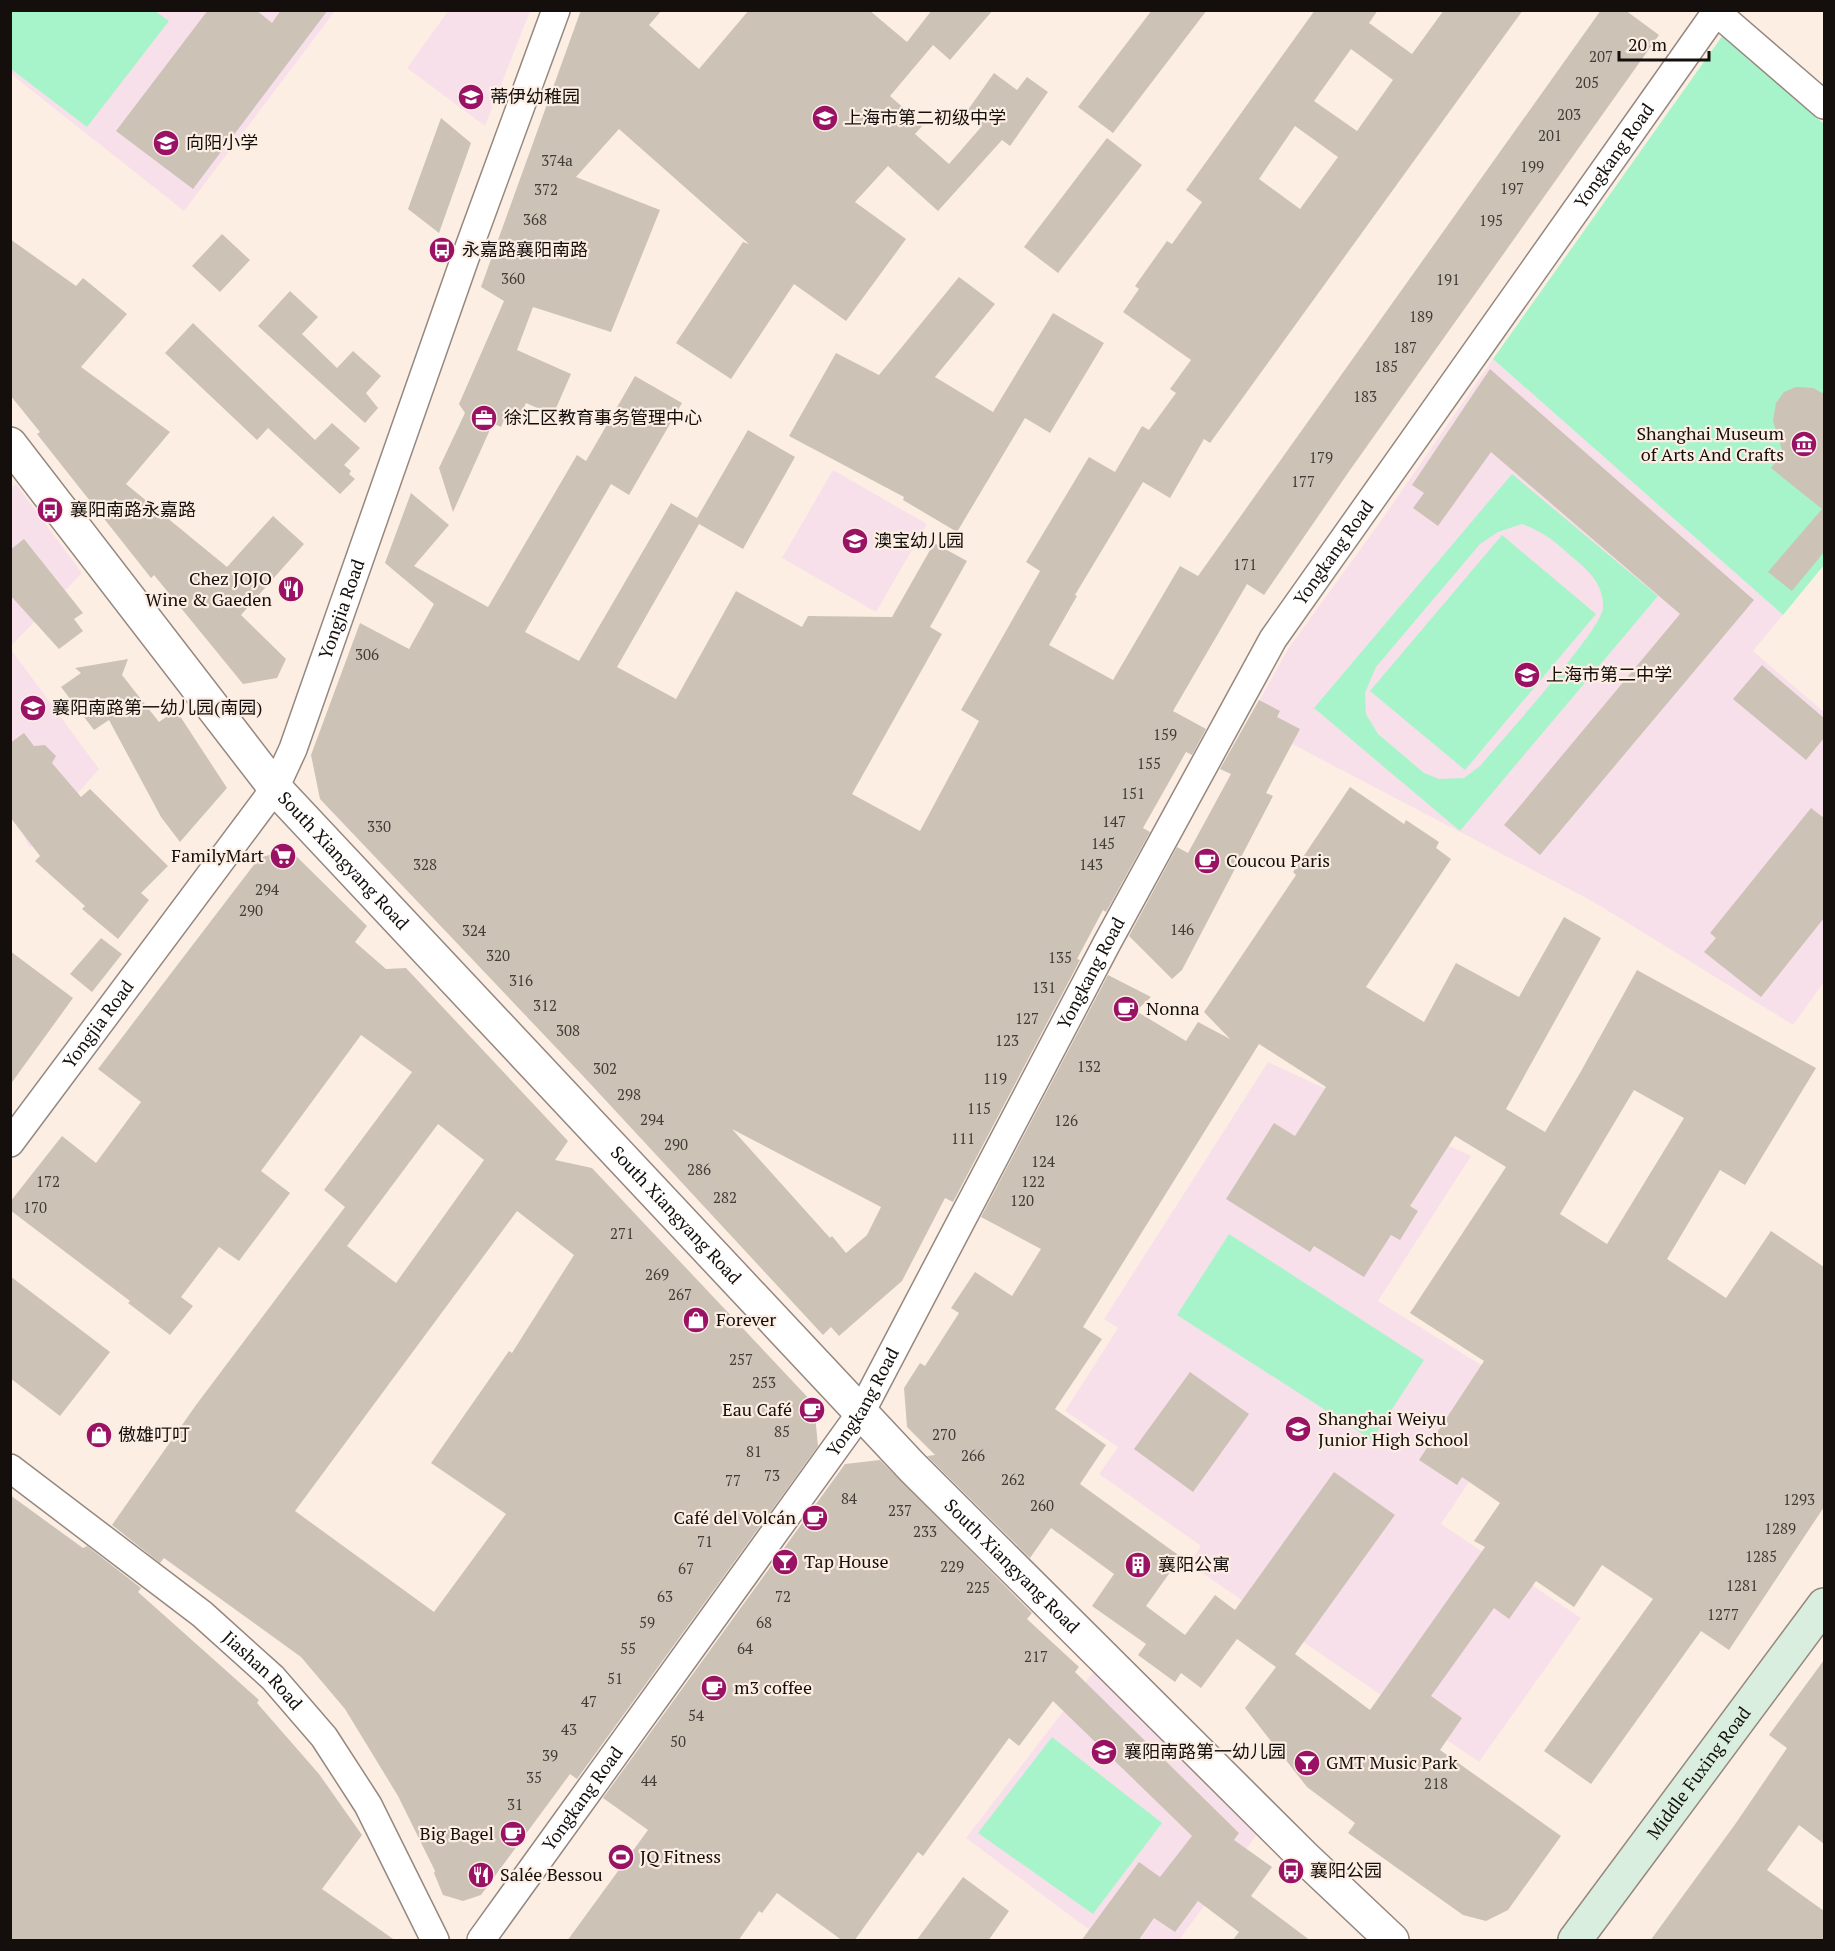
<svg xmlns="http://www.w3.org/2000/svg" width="1835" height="1951" font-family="'PT Serif','Noto Sans SC',serif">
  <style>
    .education { fill: #f8e0ea }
    .green { fill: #a7f4cb; fill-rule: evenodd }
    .building { fill: #cdc2b6; fill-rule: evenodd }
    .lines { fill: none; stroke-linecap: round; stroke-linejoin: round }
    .minor-casing { stroke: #95887f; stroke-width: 30 }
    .tertiary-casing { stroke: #95887f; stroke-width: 36 }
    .secondary-casing { stroke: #95887f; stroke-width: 36 }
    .minor { stroke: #fff; stroke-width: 27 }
    .tertiary { stroke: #fff; stroke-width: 33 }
    .secondary { stroke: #d9eedf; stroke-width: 33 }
    .labels { text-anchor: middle; stroke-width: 4.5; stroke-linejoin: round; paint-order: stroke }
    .number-label { font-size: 15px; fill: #423c36 }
    .poi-label { font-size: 18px; fill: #140f0c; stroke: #fdeee4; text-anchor: start }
    .street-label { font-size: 18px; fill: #140f0c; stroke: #fdeee4 }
  </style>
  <rect width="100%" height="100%" fill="#fdeee4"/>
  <path class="education" d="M10,11H335L184,211L11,74Z
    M448,11H530L485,126L407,68Z
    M1493,359L1783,615L1753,651L1824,712V982L1793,1025L1592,901L1248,721L1288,649L1380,522Z
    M833,470L927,524L876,612L782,558Z
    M16,484L82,573L11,646L10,489Z
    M10,648L99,769L30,848L11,811Z
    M1268,1062L1471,1156L1378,1301L1528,1394L1441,1524L1581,1618L1479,1762L1189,1564L1201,1546L1099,1474L1118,1447L1065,1411L1118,1328L1104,1319Z
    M1094,1671L1258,1833L1179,1940H1103L966,1838Z"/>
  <path class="green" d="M10,11H155L169,21L87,127L11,69Z
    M1723,35L1824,124V565L1783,615L1493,359Z
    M1512,474L1658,596L1460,831L1314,708ZM1522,524C1544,532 1554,541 1571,556C1588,570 1604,584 1603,608C1601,631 1501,741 1480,766L1464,778L1439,779L1424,773L1378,734L1366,714L1365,693L1376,667L1480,544L1498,532Z
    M1502,535L1596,614L1465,770L1370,691Z
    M1229,1234L1424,1360L1372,1440L1177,1315Z
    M1052,1737L1162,1823L1093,1914L978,1833Z"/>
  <path class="building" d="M208,10H256L272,23L281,10H328L193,189L116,131Z
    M581,10H662L649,25L699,69L749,10H869L907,42L932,10H993L950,60L933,45L890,96L923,125L915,134L949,164L982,126L965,114L994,73L1017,90L1027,77L1048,92L1010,146L1002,140L938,211L888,166L855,202L906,239L846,321L794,284L731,379L676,343L743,242L749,244L619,129L576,177L660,210L611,332L533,307L517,350L571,374L553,415L526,403L518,420L506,415L501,427L493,423L453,512L439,468L465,413L459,404L504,301L481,287Z
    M1152,10H1207L1113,133L1078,107Z
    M1315,10H1378L1369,23L1412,54L1444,10H1523L1210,443L1204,439L1170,498L1143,482L1075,595L1077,596L1049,645L1113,680L1180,566L1198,576L1601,10H1625L1659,35L1350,470L1264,595L1247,584L1173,711L1206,729L1192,755L1186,752L1143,828L1150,832L1106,912L1103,910L1077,959L1080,960L953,1202L945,1198L902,1281L839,1336L831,1327L823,1335L584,1077L320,799L311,755L360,623L409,649L434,604L385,563L411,493L449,525L414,566L488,607L577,455L586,461L635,376L682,403L629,495L611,484L525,632L579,661L671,503L697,518L748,430L795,457L743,549L699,524L617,667L676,699L736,591L802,627L808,616L892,617L934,543L967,561L930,627L942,634L852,794L920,831L979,721L961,710L1040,571L1026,562L1089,457L1115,472L1142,426L1149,430L1176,393L1170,389L1191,360L1123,312L1139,289L1135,286L1167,241L1172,244L1202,202L1186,190ZM1351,49L1393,80L1357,131L1314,101ZM1295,126L1338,157L1300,209L1259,179ZM732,1129L881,1207L867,1235L846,1253L832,1236L830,1238Z
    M441,118L471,143L439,233L408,209Z
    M1107,138L1142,165L1058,273L1024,247Z
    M222,234L250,260L220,292L192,266Z
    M10,239L76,286L83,278L127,314L81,367L170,432L126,484L227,567L273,516L304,544L241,615L286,659L277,678L243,684L154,575L151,578L37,434L40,432L10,395Z
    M959,277L995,304L935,377L993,412L1053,313L1104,343L1050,433L1025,418L957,532L903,500L904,497L789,436L836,353L879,375Z
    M290,291L318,317L302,334L337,368L353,351L381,376L366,393L378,408L365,423L258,326Z
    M193,323L315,440L332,423L360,448L344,465L351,471L349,474L355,479L340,494L268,428L257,440L165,353Z
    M1490,369L1754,600L1540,855L1504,825L1680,614L1491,452L1438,526L1413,508L1424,493L1412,485Z
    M1796,387L1813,388L1824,394V552L1792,591L1768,572L1822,509L1771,468L1783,453L1773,421L1776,403L1784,392Z
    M24,539L83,613L74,619L83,631L59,649L10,595V550Z
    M128,659L122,675L159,722L176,710L227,788L180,842L161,817L109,720L94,730L61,687L81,673L75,668Z
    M1762,665L1824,718V738L1806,760L1733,699Z
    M1259,700L1280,711L1277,717L1300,729L1266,793L1273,796L1182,970L1172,979L1129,936L1177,847L1188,853L1231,774L1220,769Z
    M24,733L34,746L45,745L56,756L52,763L81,797L90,789L168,866L141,893L149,900L118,939L82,909L85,906L35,861L40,856L10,817V743Z
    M1350,787L1404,824L1406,820L1439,842L1436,848L1451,859L1366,987L1424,1022L1456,963L1519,997L1564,917L1601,938L1506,1109L1545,1132L1580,1073L1637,970L1816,1068L1745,1185L1720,1170L1667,1259L1726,1298L1771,1231L1824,1267V1507L1729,1650L1701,1631L1591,1784L1544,1751L1653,1599L1602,1565L1574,1607L1536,1581L1509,1619L1494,1608L1431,1696L1462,1718L1440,1750L1561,1836L1508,1910L1486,1921L1463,1915L1348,1833L1355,1823L1307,1787L1245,1708L1276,1667L1237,1639L1201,1688L1181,1673L1175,1682L1138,1655L1146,1644L1092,1606L1114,1574L1051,1528L1030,1558L927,1456L935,1455L907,1427L904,1388L920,1363L925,1366L959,1313L951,1308L975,1272L1012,1296L1041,1249L981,1217L1108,975L1151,997L1136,1011L1186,1041L1198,1022L1230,1039L1204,1012L1296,875L1293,872ZM1259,1044L1326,1087L1295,1136L1274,1123L1226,1199L1310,1252L1314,1246L1364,1277L1391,1235L1400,1240L1418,1211L1410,1206L1455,1136L1506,1167L1410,1313L1484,1361L1419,1460L1457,1485L1462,1477L1500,1503L1474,1541L1485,1547L1370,1710L1295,1654L1395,1515L1334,1472L1235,1610L1215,1595L1185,1635L1146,1606L1181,1557L1080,1484L1106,1445L1055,1409L1102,1339L1083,1327ZM1634,1090L1684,1118L1607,1244L1560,1214Z
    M1811,808L1824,818V918L1761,997L1704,952L1716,938L1710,933Z
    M289,849L367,926L355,942L386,969L406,968L568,1141L555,1160L592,1168L814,1404L818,1446L577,1779L570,1774L481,1895L463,1901L443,1895L434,1873L435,1871L398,1796L345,1709L301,1657L164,1558L160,1563L112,1525L196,1405L345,1207L324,1190L412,1072L361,1035L261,1171L290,1193L239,1261L219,1247L181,1297L193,1306L170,1335L128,1303L130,1301L10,1210V1202L62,1136L96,1163L141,1102L98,1069L259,858ZM438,1124L484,1160L396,1283L347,1246ZM517,1211L574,1255L512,1353L509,1351L431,1463L506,1514L434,1612L295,1511Z
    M101,938L122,954L92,992L70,974Z
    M10,951L73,998L10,1085Z
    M10,1276L110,1352L60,1416L10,1378Z
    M1190,1372L1249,1414L1193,1492L1134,1449Z
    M880,1460L1032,1613L1027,1619L1079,1667L1075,1672L1239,1833L1234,1840L1272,1867L1251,1896L1311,1941H1232L1239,1932L1198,1901L1175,1932L1154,1918L1138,1941H1081L1139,1862L1160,1877L1192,1836L1053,1701L1019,1746L1009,1738L923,1856L918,1852L854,1941H843L777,1893L762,1913L759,1911L738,1941H567L648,1830L603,1798L845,1464Z
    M10,1495L83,1548L87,1546L141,1588L138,1592L259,1700L257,1703L319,1774L362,1835L322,1889L396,1941H10Z
    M1824,1660V1844L1799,1825L1767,1870L1824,1911V1941H1650L1736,1823L1787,1748L1769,1735Z
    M963,1877L1009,1911L988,1941H916Z"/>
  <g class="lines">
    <defs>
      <g id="minor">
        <path d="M1714,10L1824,105"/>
        <path id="s1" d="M10,1143L275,788L293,749L464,261L556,10"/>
        <path id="s2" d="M10,1468L202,1614L273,1678L324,1737L368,1805L435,1940"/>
        <path id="s3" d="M481,1940L860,1414L1107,943L1273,639L1716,12"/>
      </g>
      <g id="tertiary">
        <path id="s4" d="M10,444L275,788L912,1467L1303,1856L1392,1940"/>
      </g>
      <g id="secondary">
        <path id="s5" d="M1575,1940L1824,1605"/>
      </g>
    </defs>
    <use href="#minor" class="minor-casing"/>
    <use href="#tertiary" class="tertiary-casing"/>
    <use href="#secondary" class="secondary-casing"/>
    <use href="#minor" class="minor"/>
    <use href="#tertiary" class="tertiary"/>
    <use href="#secondary" class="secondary"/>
  </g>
  <defs>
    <symbol id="school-disc" viewBox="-11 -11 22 22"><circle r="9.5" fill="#9a1264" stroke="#fdeee4"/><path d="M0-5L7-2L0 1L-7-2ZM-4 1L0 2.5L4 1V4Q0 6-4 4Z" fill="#fff"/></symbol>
    <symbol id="bus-disc" viewBox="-11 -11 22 22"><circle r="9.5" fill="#9a1264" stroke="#fdeee4"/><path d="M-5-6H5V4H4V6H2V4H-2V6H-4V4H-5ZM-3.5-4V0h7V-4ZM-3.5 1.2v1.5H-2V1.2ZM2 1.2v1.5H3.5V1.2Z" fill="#fff"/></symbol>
    <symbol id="office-disc" viewBox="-11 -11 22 22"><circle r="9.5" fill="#9a1264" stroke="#fdeee4"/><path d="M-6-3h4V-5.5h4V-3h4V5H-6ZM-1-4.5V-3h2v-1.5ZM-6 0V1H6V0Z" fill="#fff"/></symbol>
    <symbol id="museum-disc" viewBox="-11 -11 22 22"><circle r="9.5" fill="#9a1264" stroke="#fdeee4"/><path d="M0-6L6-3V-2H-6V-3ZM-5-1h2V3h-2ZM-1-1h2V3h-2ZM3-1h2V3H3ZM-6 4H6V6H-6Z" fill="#fff"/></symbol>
    <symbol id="restaurant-disc" viewBox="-11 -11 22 22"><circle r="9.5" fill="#9a1264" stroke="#fdeee4"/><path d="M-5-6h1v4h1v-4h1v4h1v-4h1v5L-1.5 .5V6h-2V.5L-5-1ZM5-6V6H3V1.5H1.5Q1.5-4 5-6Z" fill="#fff"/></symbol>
    <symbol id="supermarket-disc" viewBox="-11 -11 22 22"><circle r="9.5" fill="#9a1264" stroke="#fdeee4"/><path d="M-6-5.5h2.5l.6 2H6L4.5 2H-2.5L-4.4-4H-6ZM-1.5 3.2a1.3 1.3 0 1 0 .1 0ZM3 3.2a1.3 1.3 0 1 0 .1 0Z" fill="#fff"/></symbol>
    <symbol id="cafe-disc" viewBox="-11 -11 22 22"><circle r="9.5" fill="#9a1264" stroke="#fdeee4"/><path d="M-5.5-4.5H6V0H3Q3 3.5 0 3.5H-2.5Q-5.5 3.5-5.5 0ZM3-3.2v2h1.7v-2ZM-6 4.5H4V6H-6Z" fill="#fff"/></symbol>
    <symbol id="shop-disc" viewBox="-11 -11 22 22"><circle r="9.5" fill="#9a1264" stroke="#fdeee4"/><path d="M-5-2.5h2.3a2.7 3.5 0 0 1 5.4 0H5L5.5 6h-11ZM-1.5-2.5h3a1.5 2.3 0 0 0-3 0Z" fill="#fff"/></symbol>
    <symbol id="bar-disc" viewBox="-11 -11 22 22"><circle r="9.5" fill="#9a1264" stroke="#fdeee4"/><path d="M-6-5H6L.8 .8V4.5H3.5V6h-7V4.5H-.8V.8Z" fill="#fff"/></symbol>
    <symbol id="building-disc" viewBox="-11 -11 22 22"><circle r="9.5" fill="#9a1264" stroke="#fdeee4"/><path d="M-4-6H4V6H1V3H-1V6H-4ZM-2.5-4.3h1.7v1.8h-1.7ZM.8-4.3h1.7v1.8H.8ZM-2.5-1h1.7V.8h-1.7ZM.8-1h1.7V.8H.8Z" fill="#fff"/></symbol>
    <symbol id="stadium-disc" viewBox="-11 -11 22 22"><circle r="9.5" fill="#9a1264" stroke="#fdeee4"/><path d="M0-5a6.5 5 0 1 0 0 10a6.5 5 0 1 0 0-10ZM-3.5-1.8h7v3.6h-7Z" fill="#fff"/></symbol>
  </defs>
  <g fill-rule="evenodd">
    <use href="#school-disc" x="456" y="82" width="30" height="30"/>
    <use href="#school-disc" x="810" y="103" width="30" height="30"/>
    <use href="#school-disc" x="151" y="128" width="30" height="30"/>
    <use href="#bus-disc" x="427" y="235" width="30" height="30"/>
    <use href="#office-disc" x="469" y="403" width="30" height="30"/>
    <use href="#museum-disc" x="1789" y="429" width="30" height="30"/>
    <use href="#bus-disc" x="35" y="495" width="30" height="30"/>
    <use href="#school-disc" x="840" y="526" width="30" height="30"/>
    <use href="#restaurant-disc" x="276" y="574" width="30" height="30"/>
    <use href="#school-disc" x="1512" y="660" width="30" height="30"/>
    <use href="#school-disc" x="18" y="693" width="30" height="30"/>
    <use href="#supermarket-disc" x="268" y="841" width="30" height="30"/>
    <use href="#cafe-disc" x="1192" y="846" width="30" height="30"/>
    <use href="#cafe-disc" x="1111" y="994" width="30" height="30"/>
    <use href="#shop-disc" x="681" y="1305" width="30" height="30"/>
    <use href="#cafe-disc" x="797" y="1395" width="30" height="30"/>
    <use href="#school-disc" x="1283" y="1414" width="30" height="30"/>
    <use href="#shop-disc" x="84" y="1420" width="30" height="30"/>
    <use href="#cafe-disc" x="800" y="1503" width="30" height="30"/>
    <use href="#bar-disc" x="770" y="1547" width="30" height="30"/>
    <use href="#building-disc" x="1123" y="1550" width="30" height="30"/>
    <use href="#cafe-disc" x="699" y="1673" width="30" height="30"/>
    <use href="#school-disc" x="1089" y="1737" width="30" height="30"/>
    <use href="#bar-disc" x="1292" y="1748" width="30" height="30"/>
    <use href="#cafe-disc" x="498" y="1819" width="30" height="30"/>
    <use href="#stadium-disc" x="606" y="1842" width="30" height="30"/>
    <use href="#bus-disc" x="1276" y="1856" width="30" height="30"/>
    <use href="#restaurant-disc" x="466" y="1860" width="30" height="30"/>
  </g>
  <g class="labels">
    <g class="number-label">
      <text x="1601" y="62">207</text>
      <text x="1587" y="88">205</text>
      <text x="1569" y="120">203</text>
      <text x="1550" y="141">201</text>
      <text x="557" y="166">374a</text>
      <text x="1532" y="172">199</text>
      <text x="1512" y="194">197</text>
      <text x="546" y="195">372</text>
      <text x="535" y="225">368</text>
      <text x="1491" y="226">195</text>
      <text x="513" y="284">360</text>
      <text x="1448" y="285">191</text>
      <text x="1421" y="322">189</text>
      <text x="1405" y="353">187</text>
      <text x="1386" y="372">185</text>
      <text x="1365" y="402">183</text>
      <text x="1321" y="463">179</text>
      <text x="1303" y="487">177</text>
      <text x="1245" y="570">171</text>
      <text x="367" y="660">306</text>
      <text x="1165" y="740">159</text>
      <text x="1149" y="769">155</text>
      <text x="1133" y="799">151</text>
      <text x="1114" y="827">147</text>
      <text x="379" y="832">330</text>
      <text x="1103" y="849">145</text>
      <text x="425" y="870">328</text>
      <text x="1091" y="870">143</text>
      <text x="267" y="895">294</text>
      <text x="251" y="916">290</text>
      <text x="1182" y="935">146</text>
      <text x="474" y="936">324</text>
      <text x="498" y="961">320</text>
      <text x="1060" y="963">135</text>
      <text x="521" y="986">316</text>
      <text x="1044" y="993">131</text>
      <text x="545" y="1011">312</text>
      <text x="1027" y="1024">127</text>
      <text x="568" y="1036">308</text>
      <text x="1007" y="1046">123</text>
      <text x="1089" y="1072">132</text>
      <text x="605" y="1074">302</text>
      <text x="995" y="1084">119</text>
      <text x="629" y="1100">298</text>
      <text x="979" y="1114">115</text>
      <text x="652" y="1125">294</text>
      <text x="1066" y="1126">126</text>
      <text x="963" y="1144">111</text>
      <text x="676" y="1150">290</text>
      <text x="1043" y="1167">124</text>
      <text x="699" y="1175">286</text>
      <text x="48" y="1187">172</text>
      <text x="1033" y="1187">122</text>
      <text x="725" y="1203">282</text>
      <text x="1022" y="1206">120</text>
      <text x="35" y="1213">170</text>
      <text x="622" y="1239">271</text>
      <text x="657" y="1280">269</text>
      <text x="680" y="1300">267</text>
      <text x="741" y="1365">257</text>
      <text x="764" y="1388">253</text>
      <text x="782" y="1437">85</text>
      <text x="944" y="1440">270</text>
      <text x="754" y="1457">81</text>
      <text x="973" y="1461">266</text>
      <text x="772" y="1481">73</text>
      <text x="1013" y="1485">262</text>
      <text x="733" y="1486">77</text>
      <text x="849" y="1504">84</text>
      <text x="1799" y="1505">1293</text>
      <text x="1042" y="1511">260</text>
      <text x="900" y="1516">237</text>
      <text x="1780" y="1534">1289</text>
      <text x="925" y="1537">233</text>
      <text x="705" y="1547">71</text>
      <text x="1761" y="1562">1285</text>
      <text x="952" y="1572">229</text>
      <text x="686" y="1574">67</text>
      <text x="1742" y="1591">1281</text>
      <text x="978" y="1593">225</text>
      <text x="665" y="1602">63</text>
      <text x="783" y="1602">72</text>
      <text x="1723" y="1620">1277</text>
      <text x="647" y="1628">59</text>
      <text x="764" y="1628">68</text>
      <text x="628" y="1654">55</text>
      <text x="745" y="1654">64</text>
      <text x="1036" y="1662">217</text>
      <text x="615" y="1684">51</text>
      <text x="589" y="1707">47</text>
      <text x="696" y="1721">54</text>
      <text x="569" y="1735">43</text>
      <text x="678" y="1747">50</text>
      <text x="550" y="1761">39</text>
      <text x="534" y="1783">35</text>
      <text x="649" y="1786">44</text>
      <text x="1436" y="1789">218</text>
      <text x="515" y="1810">31</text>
    </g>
    <g class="poi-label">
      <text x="490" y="103">蒂伊幼稚园</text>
      <text x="844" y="124">上海市第二初级中学</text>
      <text x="186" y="149">向阳小学</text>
      <text x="462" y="256">永嘉路襄阳南路</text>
      <text x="504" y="424">徐汇区教育事务管理中心</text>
      <text x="1784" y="440" text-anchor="end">Shanghai Museum<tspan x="1784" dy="21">of Arts And Crafts</tspan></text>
      <text x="70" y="516">襄阳南路永嘉路</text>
      <text x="874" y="547">澳宝幼儿园</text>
      <text x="272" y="585" text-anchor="end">Chez JOJO<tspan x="272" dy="21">Wine &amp; Gaeden</tspan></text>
      <text x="1546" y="681">上海市第二中学</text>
      <text x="52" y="714">襄阳南路第一幼儿园(南园)</text>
      <text x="264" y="862" text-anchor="end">FamilyMart</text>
      <text x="1226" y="867">Coucou Paris</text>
      <text x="1146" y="1015">Nonna</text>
      <text x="716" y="1326">Forever</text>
      <text x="792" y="1416" text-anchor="end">Eau Café</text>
      <text x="1318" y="1425">Shanghai Weiyu<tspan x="1318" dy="21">Junior High School</tspan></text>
      <text x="118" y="1441">傲雄叮叮</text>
      <text x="796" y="1524" text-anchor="end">Café del Volcán</text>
      <text x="804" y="1568">Tap House</text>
      <text x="1158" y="1571">襄阳公寓</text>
      <text x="734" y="1694">m3 сoffee</text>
      <text x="1124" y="1758">襄阳南路第一幼儿园</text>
      <text x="1326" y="1769">GMT Music Park</text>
      <text x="494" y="1840" text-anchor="end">Big Bagel</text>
      <text x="640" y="1863">JQ Fitness</text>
      <text x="1310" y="1877">襄阳公园</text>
      <text x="500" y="1881">Salée Bessou</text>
    </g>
    <g class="street-label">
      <text dy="6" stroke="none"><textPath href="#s3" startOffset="2118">Yongkang Road</textPath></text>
      <text dy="6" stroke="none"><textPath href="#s3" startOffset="1632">Yongkang Road</textPath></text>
      <text dy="6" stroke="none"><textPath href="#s1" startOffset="634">Yongjia Road</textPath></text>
      <text dy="6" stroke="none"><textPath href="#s4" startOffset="534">South Xiangyang Road</textPath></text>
      <text dy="6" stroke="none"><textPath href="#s3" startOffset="1146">Yongkang Road</textPath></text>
      <text dy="6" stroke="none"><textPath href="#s1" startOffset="148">Yongjia Road</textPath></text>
      <text dy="6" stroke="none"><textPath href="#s4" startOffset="1020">South Xiangyang Road</textPath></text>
      <text dy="6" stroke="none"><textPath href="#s3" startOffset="660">Yongkang Road</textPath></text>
      <text dy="6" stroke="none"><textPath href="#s4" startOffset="1506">South Xiangyang Road</textPath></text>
      <text dy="6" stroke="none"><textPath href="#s2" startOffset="324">Jiashan Road</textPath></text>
      <text dy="6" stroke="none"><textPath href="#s5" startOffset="208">Middle Fuxing Road</textPath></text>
      <text dy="6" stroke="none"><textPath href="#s3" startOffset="174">Yongkang Road</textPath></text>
    </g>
  </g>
  <rect width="1835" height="1951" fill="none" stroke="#140f0c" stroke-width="24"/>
  <path d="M1619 51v9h90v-9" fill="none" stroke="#140f0c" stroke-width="3"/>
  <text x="1628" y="51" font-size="18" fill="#140f0c" stroke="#fdeee4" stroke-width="4.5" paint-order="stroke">20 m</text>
</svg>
